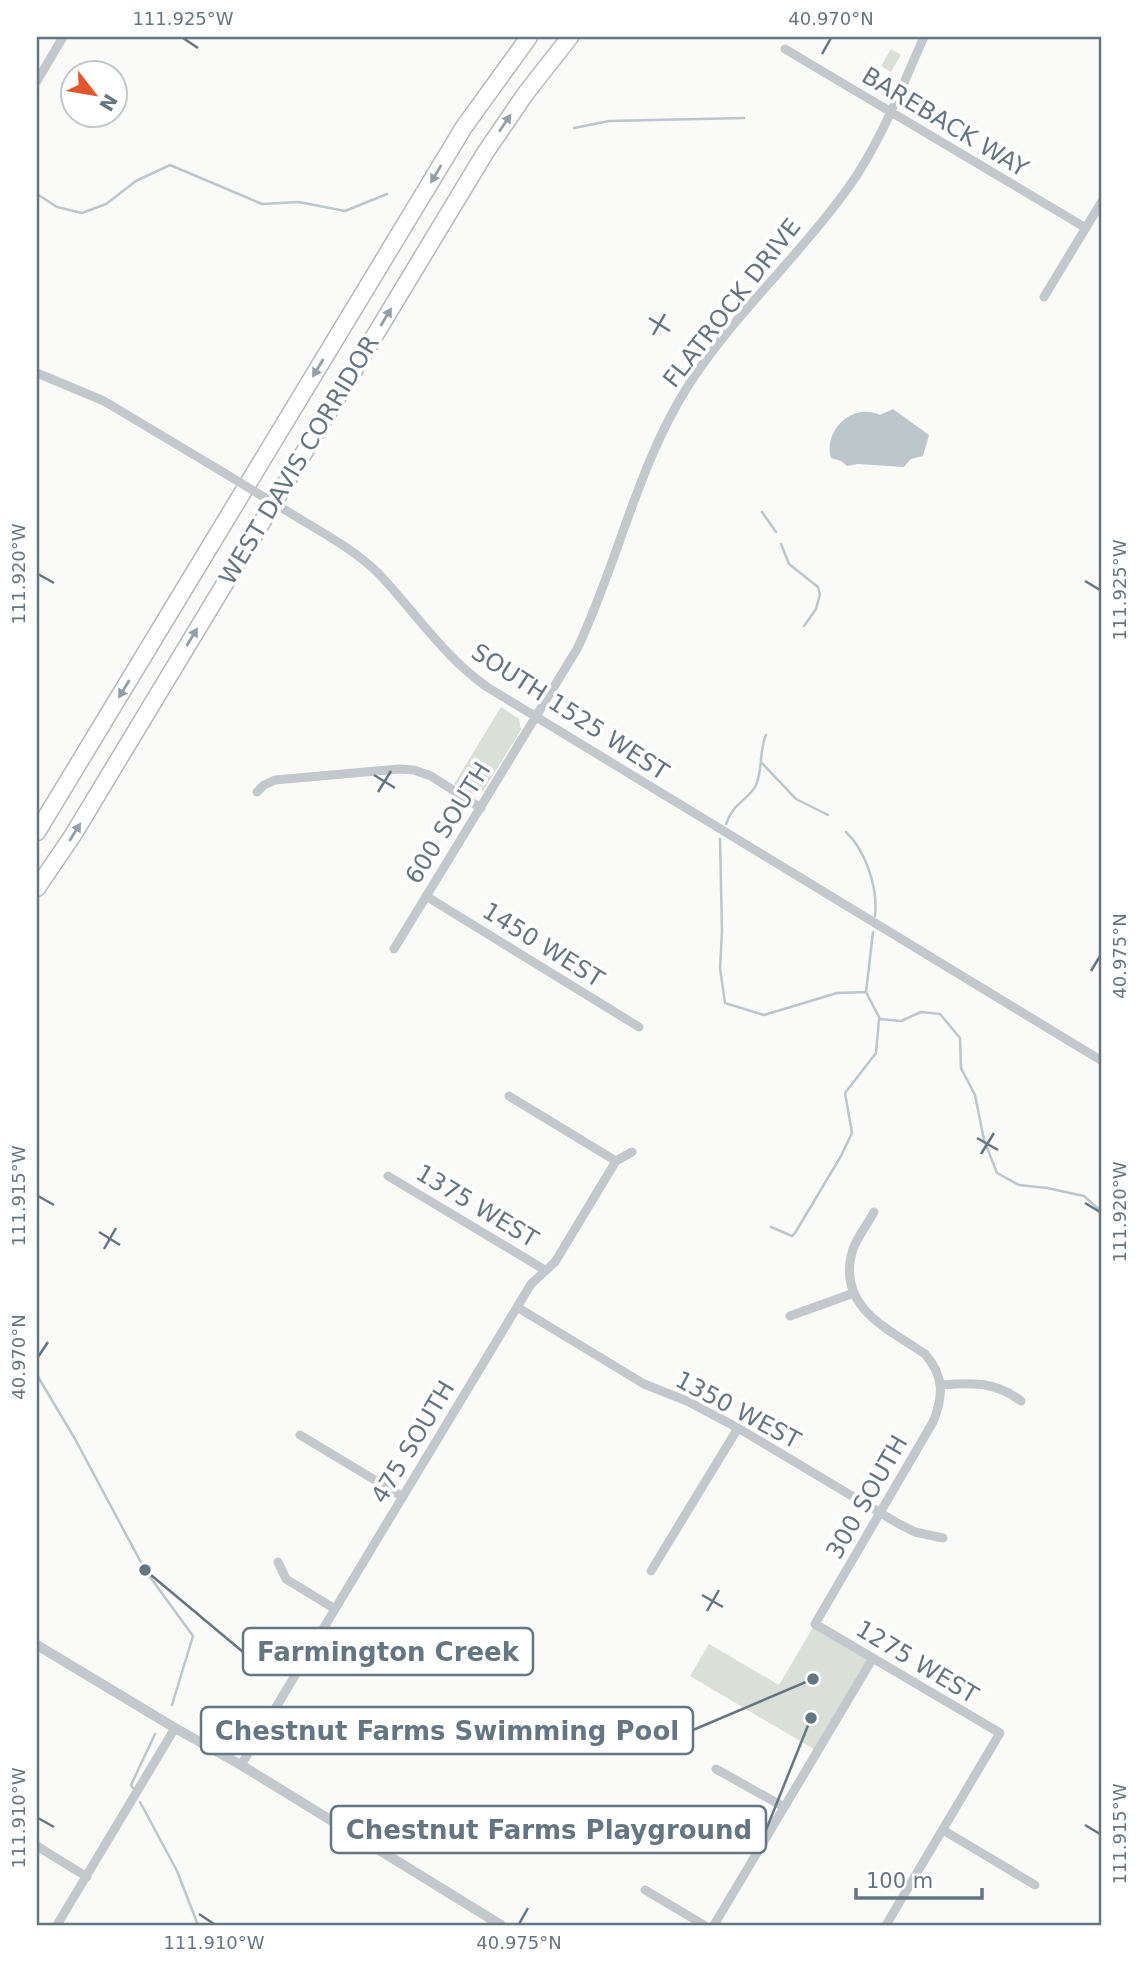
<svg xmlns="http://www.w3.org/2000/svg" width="1139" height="1962" font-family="'DejaVu Sans',sans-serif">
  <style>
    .green { fill: #dadfd7 }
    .water { fill: #bbc7cb }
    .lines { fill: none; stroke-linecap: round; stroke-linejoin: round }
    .stream { stroke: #bbc7cb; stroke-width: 2.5 }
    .motorway-casing { stroke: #b4b9bd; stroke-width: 19 }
    .minor { stroke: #c3c8cc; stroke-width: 9 }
    .tertiary { stroke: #c3c8cc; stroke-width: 10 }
    .motorway { stroke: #fff; stroke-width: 16 }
    .minor-bridge { stroke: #c3c8cc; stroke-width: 9 }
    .oneway { fill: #939fa8 }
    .ticks { fill: none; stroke: #657683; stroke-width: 2.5 }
    .labels { text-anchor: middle; stroke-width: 7; stroke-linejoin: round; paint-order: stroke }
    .street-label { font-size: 24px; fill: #657683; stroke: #fff }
    .leader { fill: none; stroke: #657683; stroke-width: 2.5 }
    .callout-dot { fill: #657683; stroke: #fff; stroke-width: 2.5 }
    .callout { fill: #fff; stroke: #657683; stroke-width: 2.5 }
    .callout-label { font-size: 26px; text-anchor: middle; font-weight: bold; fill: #657683 }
    .neatline { fill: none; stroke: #657683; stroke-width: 2.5 }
    .ticks-label { font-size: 18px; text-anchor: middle; fill: #657683 }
  </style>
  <rect width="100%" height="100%" fill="#fafaf8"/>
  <path class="green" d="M891,49L901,55L891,72L881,66Z
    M501,707L519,719L521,730L483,791C473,799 463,789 454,784Z
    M815,1624L873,1658L817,1751L690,1676L709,1644L779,1685Z"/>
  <path class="water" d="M893,409L929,435L923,456L911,459L904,467L858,464L847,466L841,461L831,458C823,430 853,402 880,415Z"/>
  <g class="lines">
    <path class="stream" d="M574,128L609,121L744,118
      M37,194L57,207L82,213L106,204L136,181L170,165L262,204L299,202L345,211L387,194
      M762,512L776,532
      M781,544L789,564L818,587L820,594L816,609L804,626
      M761,762L796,799L828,815
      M726,824C734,801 748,801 756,785C763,769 759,750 766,735
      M846,832C866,851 878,888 875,916
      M720,839L722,932L720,968L725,1003L764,1015L837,993L866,992
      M873,932L866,992L880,1019L901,1021L921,1012L940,1014L960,1038L961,1068L975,1095L984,1140L997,1173L1019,1185L1047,1188L1084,1196L1102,1212
      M771,1227L792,1236L795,1233L841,1156L852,1133L845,1093L876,1053L879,1019
      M37,1375L75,1439L145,1570L193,1636L172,1705
      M133,1788L131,1785L155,1734
      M140,1802L177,1871L198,1925"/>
    <defs>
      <path id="motorway" d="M37,832L464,127L529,37
        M37,888L73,835L485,153L526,93L570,37"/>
    </defs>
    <use href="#motorway" class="motorway-casing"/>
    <path class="minor" d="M785,49L1086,228
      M37,81L63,37
      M1044,297L1102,201
      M37,373L104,401L221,471
      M300,519C328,536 356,551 379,574C415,612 444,657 487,687L1102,1061
      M257,792L264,785L275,780L399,769L414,770L431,776L481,808
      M426,896L639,1027
      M394,949L577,649C618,563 637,466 688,386C734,314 799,257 848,188C881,142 901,88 924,37
      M509,1096L616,1161
      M388,1176L545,1270
      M874,1212C867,1226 854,1240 851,1256C840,1309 889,1329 925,1354C944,1376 944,1395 933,1422L815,1624L1000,1733L886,1925
      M517,1307L644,1384L687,1401L738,1428L899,1524L915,1532L943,1538
      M790,1316L854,1293
      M942,1385C973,1382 996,1382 1021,1401
      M300,1435L403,1497
      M278,1562L286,1579L335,1609
      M651,1571L738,1428
      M241,1765L531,1284L555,1262L616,1161L632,1152
      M716,1769L784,1807
      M943,1830L1035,1885
      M37,1846L87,1877
      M645,1890L704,1925
      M57,1925L175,1728
      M714,1925L873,1658"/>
    <path class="tertiary" d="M37,1645L175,1728L241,1765L501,1925"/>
    <use href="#motorway" class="motorway"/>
    <path class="minor-bridge" d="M221,471L300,519"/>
  </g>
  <defs><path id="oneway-solid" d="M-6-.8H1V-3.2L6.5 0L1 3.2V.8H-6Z" transform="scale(1.75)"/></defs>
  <g class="oneway">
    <use href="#oneway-solid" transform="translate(505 123) rotate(-56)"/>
    <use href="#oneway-solid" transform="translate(436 174) rotate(120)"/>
    <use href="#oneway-solid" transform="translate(386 317) rotate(-59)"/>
    <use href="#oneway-solid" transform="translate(318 368) rotate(121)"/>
    <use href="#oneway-solid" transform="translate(192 637) rotate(-59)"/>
    <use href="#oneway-solid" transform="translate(124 689) rotate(121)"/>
    <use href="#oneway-solid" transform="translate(75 832) rotate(-58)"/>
  </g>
  <path class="ticks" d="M183,38L198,48M822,54L831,38M649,318L670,331M653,335L665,314M38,574L54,583M1085,581L1100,590M374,775L395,788M378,792L391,771M1091,971L1100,956M977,1138L998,1150M981,1154L994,1133M38,1196L54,1205M1085,1203L1100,1212M99,1232L120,1245M104,1249L116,1228M38,1357L48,1342M702,1595L723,1607M707,1611L719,1590M38,1818L54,1827M1085,1825L1100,1834M199,1914L214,1924M519,1924L528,1908"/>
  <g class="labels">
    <g class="street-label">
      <text transform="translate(945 122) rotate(31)" y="8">BAREBACK WAY</text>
      <text transform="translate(732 303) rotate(-52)" y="8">FLATROCK DRIVE</text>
      <text transform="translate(299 460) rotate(-59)" y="8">WEST DAVIS CORRIDOR</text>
      <text transform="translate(570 712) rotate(33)" y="8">SOUTH 1525 WEST</text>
      <text transform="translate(448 823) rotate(-58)" y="8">600 SOUTH</text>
      <text transform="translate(543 945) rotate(32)" y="8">1450 WEST</text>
      <text transform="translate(477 1206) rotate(31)" y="8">1375 WEST</text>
      <text transform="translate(738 1410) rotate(28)" y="8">1350 WEST</text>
      <text transform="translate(413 1442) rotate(-59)" y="8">475 SOUTH</text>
      <text transform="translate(867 1497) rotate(-60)" y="8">300 SOUTH</text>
      <text transform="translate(917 1662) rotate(31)" y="8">1275 WEST</text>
    </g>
  </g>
  <path class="leader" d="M145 1570L243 1652M813 1679L693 1730M811 1718L766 1830"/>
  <g class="callout-dot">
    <circle cx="145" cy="1570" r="7"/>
    <circle cx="813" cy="1679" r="7"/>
    <circle cx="811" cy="1718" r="7"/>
  </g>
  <g class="callout">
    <rect x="243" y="1628" width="290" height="47" rx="7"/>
    <rect x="201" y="1707" width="492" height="47" rx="7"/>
    <rect x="331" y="1806" width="435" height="47" rx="7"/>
  </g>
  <g class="callout-label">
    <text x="388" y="1661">Farmington Creek</text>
    <text x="447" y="1740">Chestnut Farms Swimming Pool</text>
    <text x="549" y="1839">Chestnut Farms Playground</text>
  </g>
  <rect width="1139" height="1962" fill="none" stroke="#ffffff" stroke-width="77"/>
  <g transform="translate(94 94) rotate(121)"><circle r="33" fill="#ffffff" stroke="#c1c8cd" stroke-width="2"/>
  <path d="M0-5L12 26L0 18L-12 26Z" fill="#e4572e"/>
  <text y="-10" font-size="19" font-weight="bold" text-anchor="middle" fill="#657683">N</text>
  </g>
  <path d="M856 1888v10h126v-10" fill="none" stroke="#657683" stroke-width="3.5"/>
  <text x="866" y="1888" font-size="21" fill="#657683" stroke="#ffffff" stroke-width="5" paint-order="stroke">100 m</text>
  <rect x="38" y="38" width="1062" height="1886" class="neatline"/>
  <g class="ticks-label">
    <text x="183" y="25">111.925°W</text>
    <text x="831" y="25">40.970°N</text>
    <text transform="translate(19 574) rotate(-90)" y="6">111.920°W</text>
    <text transform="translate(1120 590) rotate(-90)" y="6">111.925°W</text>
    <text transform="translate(1120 956) rotate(-90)" y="6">40.975°N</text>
    <text transform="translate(19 1196) rotate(-90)" y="6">111.915°W</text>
    <text transform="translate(1120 1212) rotate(-90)" y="6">111.920°W</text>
    <text transform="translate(19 1357) rotate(-90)" y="6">40.970°N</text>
    <text transform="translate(19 1818) rotate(-90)" y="6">111.910°W</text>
    <text transform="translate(1120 1834) rotate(-90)" y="6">111.915°W</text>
    <text x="214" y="1949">111.910°W</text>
    <text x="519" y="1949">40.975°N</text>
  </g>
</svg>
